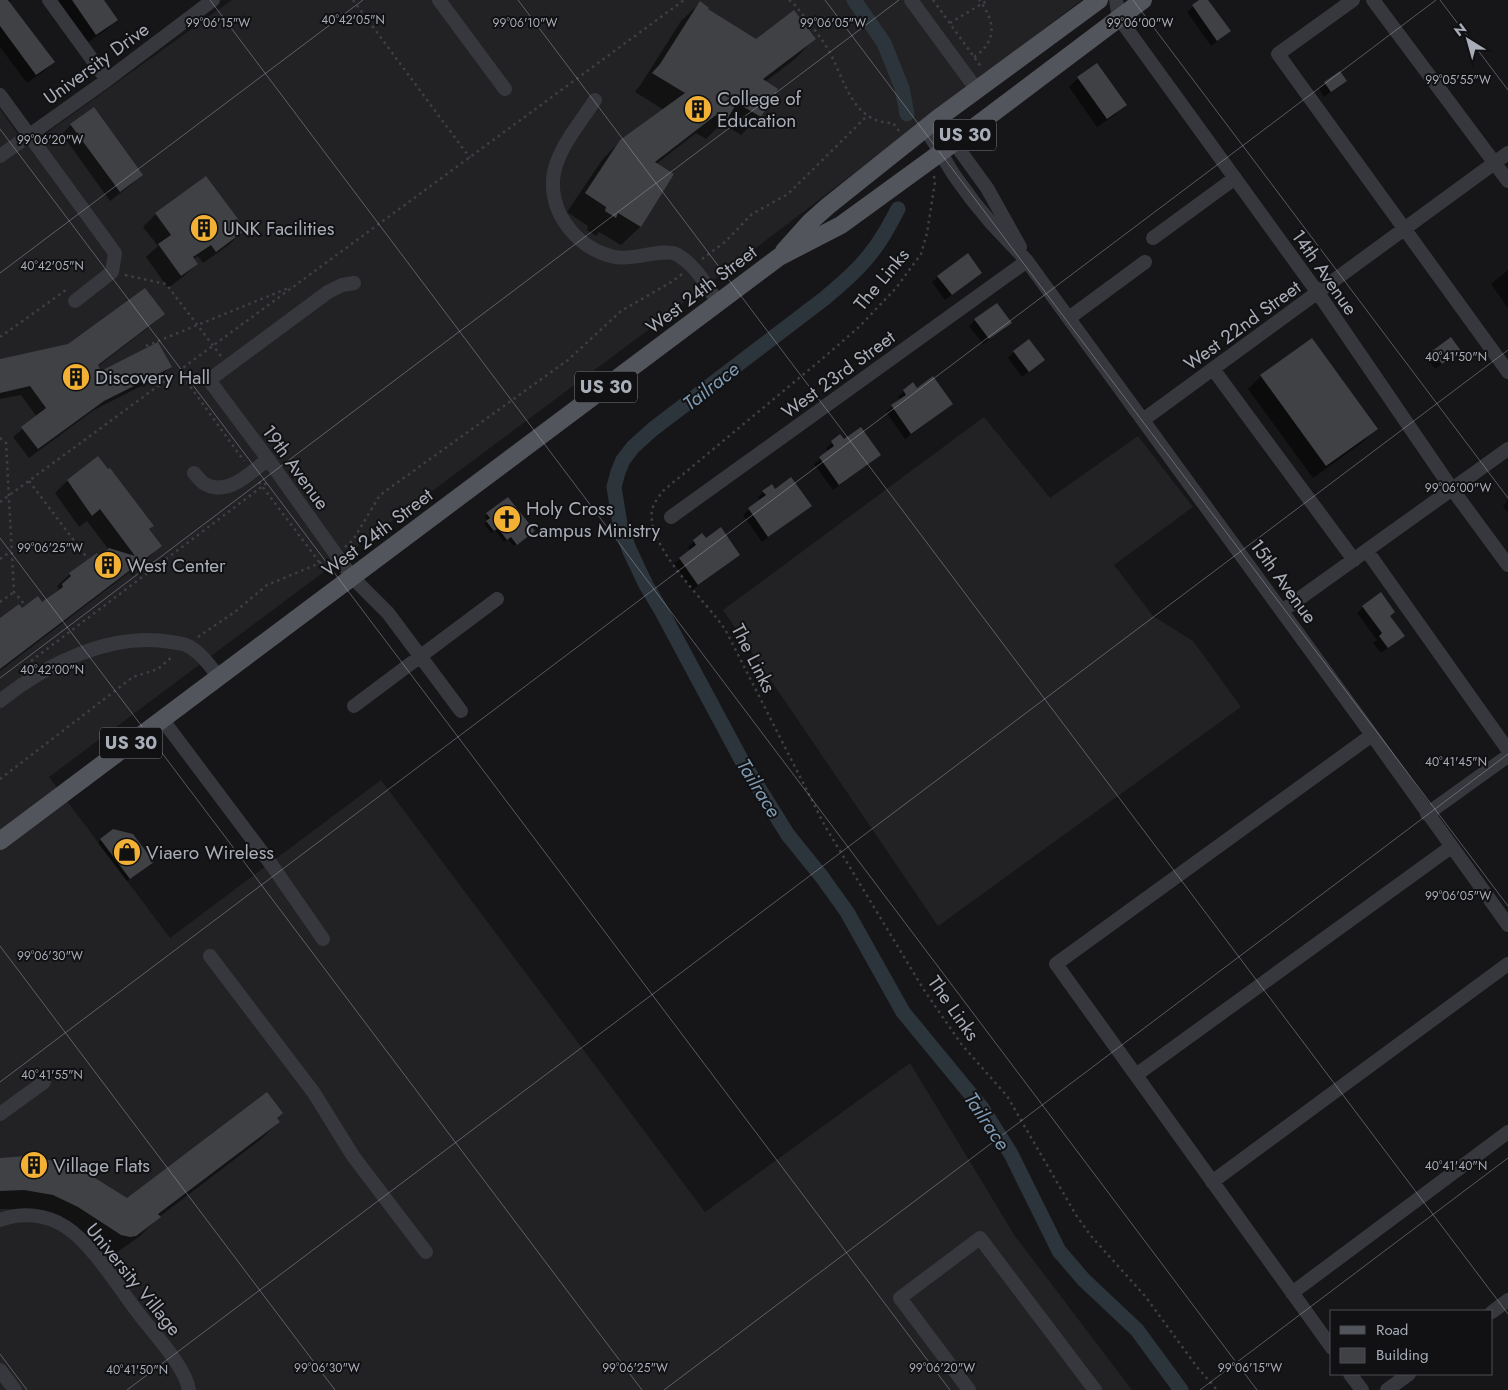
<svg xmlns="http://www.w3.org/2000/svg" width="1508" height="1390" font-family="Jost,sans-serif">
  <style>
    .built { fill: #222225 }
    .shadow { fill: #0007 }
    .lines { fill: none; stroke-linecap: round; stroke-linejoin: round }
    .canal { stroke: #2c353c; stroke-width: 15 }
    .building { fill: #404145 }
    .path { stroke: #3d3f44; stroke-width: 2.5; stroke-dasharray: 2.5 4; stroke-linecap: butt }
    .minor { stroke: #37383d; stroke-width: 14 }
    .major { stroke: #53555c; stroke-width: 18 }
    .ticks { fill: none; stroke: #a8adb8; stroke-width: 1; stroke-opacity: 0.45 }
    .labels { text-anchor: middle; stroke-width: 4; stroke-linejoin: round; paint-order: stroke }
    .shield { fill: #111113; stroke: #7b7e86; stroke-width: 1 }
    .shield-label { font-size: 18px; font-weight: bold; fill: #a8adb8 }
    .street-label { font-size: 19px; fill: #a8adb8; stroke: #111113 }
    .poi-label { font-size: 19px; fill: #a8adb8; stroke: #111113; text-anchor: start }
    .water-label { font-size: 20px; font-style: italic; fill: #7f9bb3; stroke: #111113 }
    .ticks-label { font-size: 12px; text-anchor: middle; fill: #a8adb8; stroke: #111113; stroke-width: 4; stroke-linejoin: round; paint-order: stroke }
  </style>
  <rect width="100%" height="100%" fill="#161618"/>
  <path class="built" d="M232,0H1082L644,333L49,777L170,938L381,780L705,1212L910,1063L1015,1236L1132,1390H0V109L27,147Z
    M984,417L1050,498L1138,436L1193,507L1114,565L1153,616L1193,641L1241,707L938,926L723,610Z"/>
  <path class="shadow" d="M0,0H11L9,3L53,62L44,71L27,83L0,47Z
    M56,0H102L116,20L107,29L87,43Z
    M1201,0H1206L1223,37L1211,46L1187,12Z
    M700,3L707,9L756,41L814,39L796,58L765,82L760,116L741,135L722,123L706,139L696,133L656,164L673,174L640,227L621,245L599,232L596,236L587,230L588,226L567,212L602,160L621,140L664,110L635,92L641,84L681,21Z
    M1340,73L1345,80L1324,97L1319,89Z
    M1078,78L1125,104L1116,114L1097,127L1069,87Z
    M71,125L142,175L132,184L110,201L62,134Z
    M206,177L242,231L230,244L203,263L198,256L193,259L197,264L184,276L168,288L146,257L158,246L143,227L156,214Z
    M1508,270V308L1491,284Z
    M980,273L945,300L932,282L938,277Z
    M163,313L154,323L97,367L100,372L170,367L161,376L94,410L29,458L13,437L37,417L21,395L0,399V360L69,345Z
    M975,320L1004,328L983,344L969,326Z
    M1312,339L1376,428L1364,441L1313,478L1248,389L1261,376Z
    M1459,351L1435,369L1427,357L1433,352Z
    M1014,352L1043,360L1022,377L1008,358Z
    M916,389L952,404L905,439L886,412L901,400L898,397L904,391Z
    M840,436L843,441L880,455L833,490L814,464L829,452L826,448Z
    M98,457L153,526L148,530L160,546L148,558L0,671V620L22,610L42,604L59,589L57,586L70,574L97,554L99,558L109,550L87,521L79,527L55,493L67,481Z
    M775,490L810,506L762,542L743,515L760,501L758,497L763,492Z
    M1508,500V513L1503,506Z
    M487,514L531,534L514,546L508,539L504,542L495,530L491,533L484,524L488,521L485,517Z
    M702,535L706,540L739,555L692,590L674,564L690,551L688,547Z
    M1363,607L1389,617L1403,636L1381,653L1373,643L1377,640L1357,613Z
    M101,840L150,864L127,881L98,843Z
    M276,1119L279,1122L260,1140L159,1217L140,1236L113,1255L99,1251L33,1214L12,1209H0V1159L127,1200Z"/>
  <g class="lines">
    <path class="canal" d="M854,0L884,43L902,88L907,114
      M898,209C889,226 880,243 867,258C855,273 839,286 825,298L653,429L633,447L623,460L618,472L614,487L620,524L629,549L646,585L661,610L742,761L788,835L822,877L847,912L903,1012L982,1108L1011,1154L1059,1251L1084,1280L1137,1330L1181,1390"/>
  </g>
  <path class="building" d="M0,0H8L55,62L36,75L0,26Z
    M72,0H104L118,20L96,35Z
    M1199,0H1208L1231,31L1217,41L1192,5Z
    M700,1L709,8L708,9L756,39L794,10L816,39L763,79L778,89L761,117L737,103L726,121L716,115L655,162L674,174L641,227L618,213L616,218L605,211L606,207L585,193L620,140L685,93L652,73L660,64Z
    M1097,63L1127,105L1107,119L1077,77Z
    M1340,71L1347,81L1331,92L1324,82Z
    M94,107L143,175L120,192L70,124Z
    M206,176L241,223L239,225L244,231L216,252L211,245L193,257L198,264L181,276L158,244L171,235L155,213Z
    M968,253L982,273L952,295L937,276Z
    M145,288L165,314L98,365L101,371L158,342L172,367L104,401L38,449L21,427L46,408L30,386L0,393V359L68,344Z
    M997,303L1012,323L989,339L974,319Z
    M1451,337L1461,351L1442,364L1432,351Z
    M1312,338L1378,429L1326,466L1260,375Z
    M1029,339L1045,360L1029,372L1013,351Z
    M933,376L953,404L911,434L891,405L906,395L903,390L913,382L917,388Z
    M861,427L881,455L839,485L819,457L834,446L831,441L840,434L844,439Z
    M98,456L108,469L110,468L154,526L149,529L162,546L0,669V618L19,604L22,608L38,596L42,602L63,587L62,584L71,576L69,573L97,553L100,556L109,548L135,556L100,509L92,516L67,480Z
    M791,477L812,506L768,537L748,508L766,495L762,491L772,484L775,489Z
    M508,497L535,531L517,545L511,537L507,540L498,528L494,531L486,521L490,518L486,513Z
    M721,527L740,555L698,585L679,558L696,545L693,540L702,533L706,538Z
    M1381,592L1395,612L1390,616L1405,636L1388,648L1379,636L1382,633L1362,606Z
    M113,829L133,834L154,862L130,879L100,839Z
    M267,1092L283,1113L277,1118L280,1122L158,1214L161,1217L136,1236L130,1237L121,1235L78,1207L53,1195L24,1190L0,1191V1158L26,1156L55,1161L72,1167L95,1178L127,1198Z"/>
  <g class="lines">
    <path class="path" d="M353,0L470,158
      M789,0L794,4C806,19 819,34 829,51C845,80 852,123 893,123L899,131
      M933,0L982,68
      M950,23L988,0
      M974,57C998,41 995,20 979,0
      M934,176L935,182L927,233L921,254L896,288L859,327L822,359L664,490C660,495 654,502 652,510C646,548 707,601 726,631L825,826L924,990L962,1045L1007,1096L1076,1215L1091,1236L1145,1296L1197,1367L1217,1390
      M702,259L725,242L752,214L788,194L868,115
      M125,275L166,284L221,356
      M0,337L66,290
      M146,346L291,287
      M179,371L244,461
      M0,438L6,443L14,592L25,605
      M29,481L88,559
      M259,482L320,563
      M0,502L684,0
      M345,547L353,540L380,495L568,360L621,311L673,281L682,274
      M0,559L11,551
      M0,602L14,592
      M198,637L236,611L267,585L325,561
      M31,661L268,482
      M0,779L133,677L158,669L173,656"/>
    <path class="minor" d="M49,0L107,80
      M439,0L505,89
      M911,0L977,90
      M1116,0L1119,18L1318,293L1452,489L1508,565
      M1353,0L1278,54L1508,372
      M1373,0L1508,181
      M0,95L115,253L112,272L75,301
      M595,100C582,120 565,140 557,162C541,204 574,249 615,257C633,261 663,248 676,254C695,264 706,285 718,302
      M937,119L987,188L1020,247
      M926,129L954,175L973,201L992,224L1027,261L1372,735L1508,925
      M0,156L107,80L213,0
      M1153,238L1235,178
      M354,283L342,285L328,292L209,380L268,459L352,577L388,613L461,711
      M1069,318L1145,262
      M1213,369L1354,560
      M1143,420L1508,153
      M194,473C197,476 201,482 205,484C228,497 251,472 268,459
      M671,517L1027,261
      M1367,551L1508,750
      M1282,611L1508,449
      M0,701C46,664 110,632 171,642C176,643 181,643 186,645C200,651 210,666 219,677
      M354,706L497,599
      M162,719L271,864L323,939
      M1427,814L1508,756
      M210,956L314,1093L353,1156L426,1252
      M1136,1075L1451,847
      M0,1114L44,1082
      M1212,1182L1508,964
      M0,1220C22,1212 46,1214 66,1227C93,1245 119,1288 139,1314C154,1334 185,1366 189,1390
      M1292,1293L1508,1132
      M1492,1312L1508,1300
      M1332,1348L1056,964L1372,735
      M0,1370L15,1390
      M1350,1374L1362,1390
      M969,1390L900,1298L980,1238L1095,1390
      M1387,1390L1409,1374"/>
    <path class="major" d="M784,251L810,222L828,206L937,119L1099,0
      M0,841L779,257L841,225L940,153L1143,0"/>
  </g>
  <path class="ticks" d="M210,0L1257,1390M518,0L1508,1314M825,0L1508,906M1133,0L1508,498M1440,0L1508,90M0,129L950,1390M0,273L363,0M0,538L642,1390M0,678L899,0M0,946L335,1390M0,1082L1436,0M0,1354L27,1390M127,1390L1508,350M664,1390L1508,754M1200,1390L1508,1158"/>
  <defs>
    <symbol id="building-disc" viewBox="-11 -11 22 22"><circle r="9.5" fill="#f2b134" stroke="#111113"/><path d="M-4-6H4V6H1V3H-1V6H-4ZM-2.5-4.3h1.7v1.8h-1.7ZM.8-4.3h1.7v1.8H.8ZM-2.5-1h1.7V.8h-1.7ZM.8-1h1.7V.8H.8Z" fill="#111"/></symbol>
    <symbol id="church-disc" viewBox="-11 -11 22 22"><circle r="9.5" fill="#f2b134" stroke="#111113"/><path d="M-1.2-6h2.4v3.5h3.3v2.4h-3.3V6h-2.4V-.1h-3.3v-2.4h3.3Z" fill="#111"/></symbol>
    <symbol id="shop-disc" viewBox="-11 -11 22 22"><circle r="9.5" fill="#f2b134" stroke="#111113"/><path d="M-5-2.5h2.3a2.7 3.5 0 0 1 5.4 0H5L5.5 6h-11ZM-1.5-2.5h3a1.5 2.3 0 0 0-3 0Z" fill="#111"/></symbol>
  </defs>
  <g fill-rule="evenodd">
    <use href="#building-disc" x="682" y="93" width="32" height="32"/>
    <use href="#building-disc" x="188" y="212" width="32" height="32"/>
    <use href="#building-disc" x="60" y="361" width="32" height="32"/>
    <use href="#church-disc" x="491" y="503" width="32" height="32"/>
    <use href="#building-disc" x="92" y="549" width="32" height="32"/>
    <use href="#shop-disc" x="111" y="836" width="32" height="32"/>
    <use href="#building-disc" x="18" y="1149" width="32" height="32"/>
  </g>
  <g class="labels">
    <g class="shield">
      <rect x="934" y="119.5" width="62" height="31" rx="4"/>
      <rect x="575" y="371.5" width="62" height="31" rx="4"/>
      <rect x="100" y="727.5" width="62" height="31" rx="4"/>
    </g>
    <g class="shield-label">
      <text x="965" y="141">US 30</text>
      <text x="606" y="393">US 30</text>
      <text x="131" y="749">US 30</text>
    </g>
    <g class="street-label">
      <text transform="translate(96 63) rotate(-36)" y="7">University Drive</text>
      <text transform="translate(1325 272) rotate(55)" y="7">14th Avenue</text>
      <text transform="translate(881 279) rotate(-50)" y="7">The Links</text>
      <text transform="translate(701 289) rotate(-37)" y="7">West 24th Street</text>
      <text transform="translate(1242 325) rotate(-36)" y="7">West 22nd Street</text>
      <text transform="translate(838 374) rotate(-36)" y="7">West 23rd Street</text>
      <text transform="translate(296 467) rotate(54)" y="7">19th Avenue</text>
      <text transform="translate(377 532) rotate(-37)" y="7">West 24th Street</text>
      <text transform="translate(1284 581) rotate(54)" y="7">15th Avenue</text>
      <text transform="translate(754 658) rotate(63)" y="7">The Links</text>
      <text transform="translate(954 1008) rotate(55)" y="7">The Links</text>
      <text transform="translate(134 1279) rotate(51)" y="7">University Village</text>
    </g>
    <g class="poi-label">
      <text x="717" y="105">College of<tspan x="717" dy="22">Education</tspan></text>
      <text x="223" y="235">UNK Facilities</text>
      <text x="95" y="384">Discovery Hall</text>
      <text x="526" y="515">Holy Cross<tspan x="526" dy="22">Campus Ministry</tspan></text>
      <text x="127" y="572">West Center</text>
      <text x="146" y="859">Viaero Wireless</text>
      <text x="53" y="1172">Village Flats</text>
    </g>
    <g class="water-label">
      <text transform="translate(711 386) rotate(-38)" y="7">Tailrace</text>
      <text transform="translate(759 788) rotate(58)" y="7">Tailrace</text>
      <text transform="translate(987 1121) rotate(56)" y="7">Tailrace</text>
    </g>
  </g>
  <g class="ticks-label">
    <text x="353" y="24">40°42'05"N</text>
    <text x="218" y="27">99°06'15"W</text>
    <text x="525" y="27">99°06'10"W</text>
    <text x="833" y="27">99°06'05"W</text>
    <text x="1140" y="27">99°06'00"W</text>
    <text x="1458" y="84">99°05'55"W</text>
    <text x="50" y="144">99°06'20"W</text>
    <text x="52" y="270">40°42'05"N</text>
    <text x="1456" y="361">40°41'50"N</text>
    <text x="1458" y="492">99°06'00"W</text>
    <text x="50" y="552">99°06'25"W</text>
    <text x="52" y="674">40°42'00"N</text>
    <text x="1456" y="766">40°41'45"N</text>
    <text x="1458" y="900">99°06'05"W</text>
    <text x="50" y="960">99°06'30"W</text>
    <text x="52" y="1079">40°41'55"N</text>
    <text x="1456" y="1170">40°41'40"N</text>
    <text x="327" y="1372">99°06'30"W</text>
    <text x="635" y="1372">99°06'25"W</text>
    <text x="942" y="1372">99°06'20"W</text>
    <text x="1250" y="1372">99°06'15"W</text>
    <text x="137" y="1374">40°41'50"N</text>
  </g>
  <rect x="1330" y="1310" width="162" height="65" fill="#111113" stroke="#4d4f55"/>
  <rect x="1340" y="1326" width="25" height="8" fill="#53555c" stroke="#4d4f55"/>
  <text x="1376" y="1335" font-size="15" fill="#a8adb8">Road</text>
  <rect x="1340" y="1348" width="25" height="15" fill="#404145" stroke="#4d4f55"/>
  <text x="1376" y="1360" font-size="15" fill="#a8adb8">Building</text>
  <g transform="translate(1468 40) rotate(323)" stroke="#111113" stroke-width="4" paint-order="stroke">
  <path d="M0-4L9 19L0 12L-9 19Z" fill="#a8adb8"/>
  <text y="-8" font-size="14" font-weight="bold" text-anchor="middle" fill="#a8adb8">N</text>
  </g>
</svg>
